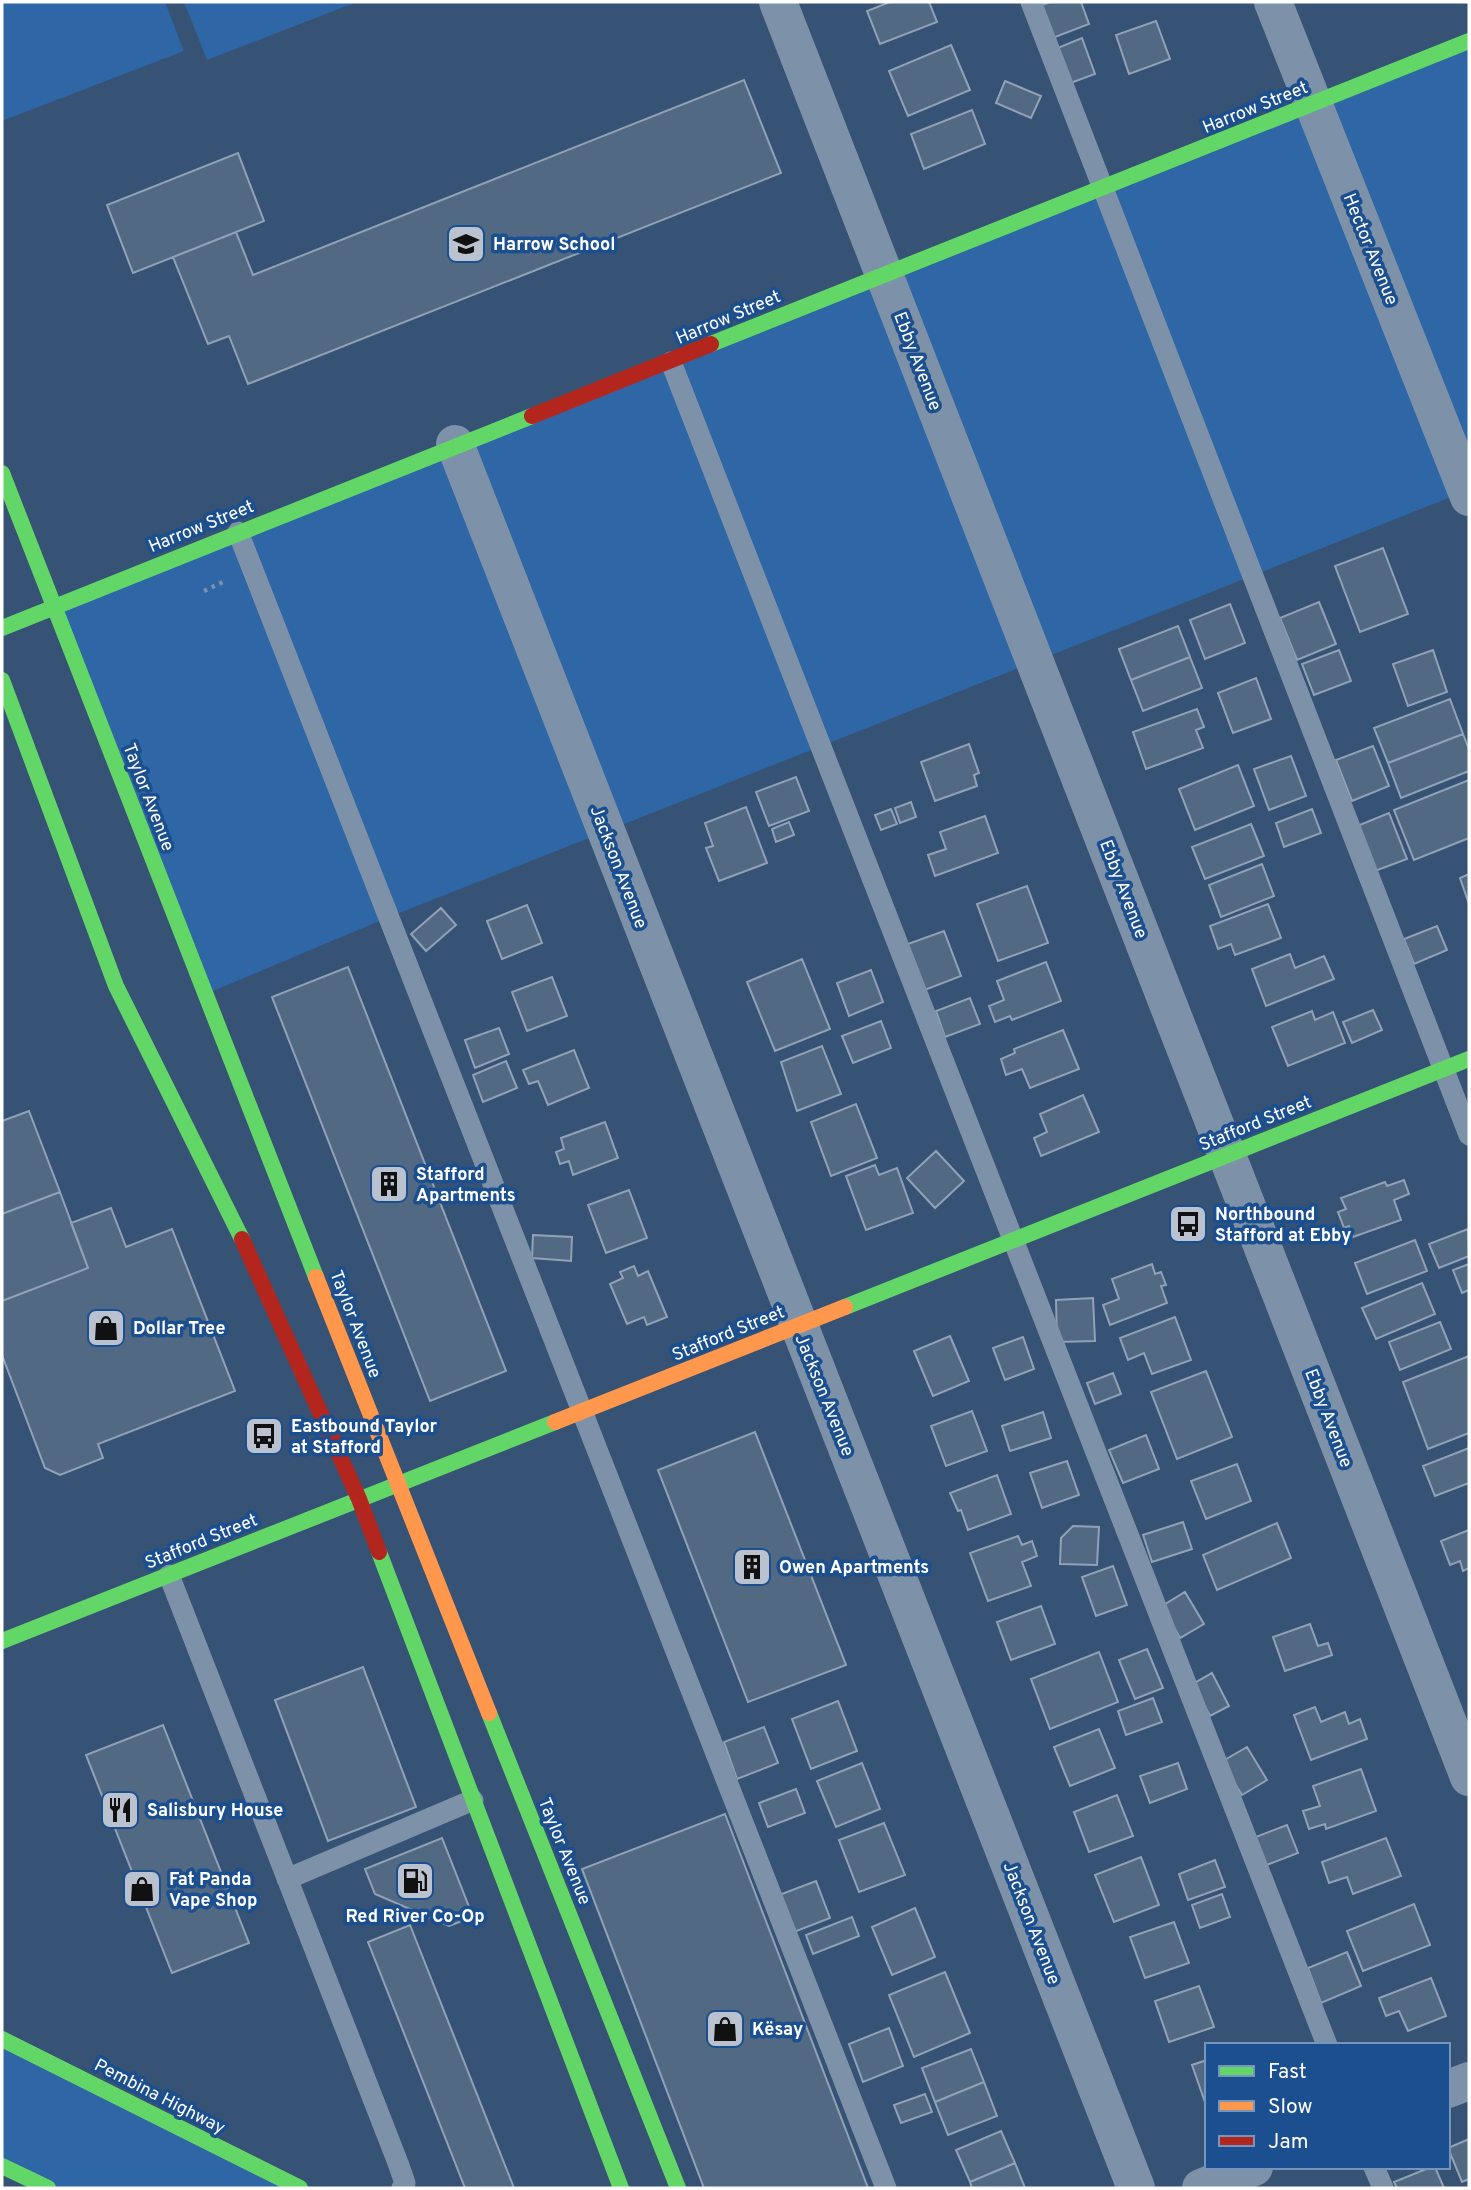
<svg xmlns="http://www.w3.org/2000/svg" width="1471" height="2190" font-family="Overpass,sans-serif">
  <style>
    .green { fill: #2f66a5 }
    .building { fill: #526984; stroke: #92a2b6; stroke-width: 2 }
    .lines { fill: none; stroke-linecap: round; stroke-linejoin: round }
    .path { stroke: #7d92a8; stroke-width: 4.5; stroke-dasharray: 3.5 5; stroke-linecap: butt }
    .lane { stroke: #7d92a8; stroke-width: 21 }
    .street { stroke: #7d92a8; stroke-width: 38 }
    .fast { stroke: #63d668; stroke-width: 16 }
    .slow { stroke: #ff974d; stroke-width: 16 }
    .jam { stroke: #b3261e; stroke-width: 16 }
    .labels { text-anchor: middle; stroke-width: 7; stroke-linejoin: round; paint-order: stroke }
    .street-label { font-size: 18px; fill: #fff; stroke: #1b4f8f }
    .poi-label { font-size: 18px; font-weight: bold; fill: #fff; stroke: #1b4f8f; text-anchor: start }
  </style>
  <rect width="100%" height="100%" fill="#365274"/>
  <path class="green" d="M2,2H165L184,51L2,121Z
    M184,2H357L207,60Z
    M1469,41V490L389,917L206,994L54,607Z
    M2,2039L300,2188H48L2,2166Z"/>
  <path class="building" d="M890,2H929L937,22L880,44L867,11Z
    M1051,2H1081L1089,24L1050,39L1038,6Z
    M1156,21L1170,59L1129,74L1116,35Z
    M1082,38L1095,74L1068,84L1055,49Z
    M951,45L970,90L908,116L889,71Z
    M744,80L781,173L248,384L229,336L208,344L173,257L236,232L253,275Z
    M1005,81L1041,96L1031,118L996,103Z
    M972,110L985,144L924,169L911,134Z
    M238,153L264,221L133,273L107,205Z
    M1383,548L1408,614L1360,632L1335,566Z
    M1319,602L1336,644L1297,660L1280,618Z
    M1230,604L1245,643L1205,659L1190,620Z
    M1178,626L1190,657L1131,680L1119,649Z
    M1339,650L1351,681L1314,695L1302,664Z
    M1433,650L1447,692L1408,706L1393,664Z
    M1190,657L1202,688L1143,711L1131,680Z
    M1256,678L1271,719L1233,733L1218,693Z
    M1450,699L1463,734L1388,763L1374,728Z
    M1197,709L1204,727L1196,730L1203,748L1146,769L1133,732Z
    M1463,734L1469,749V771L1401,798L1388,763Z
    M969,744L979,773L974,775L977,786L935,801L921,762Z
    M1373,746L1389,786L1352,801L1336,760Z
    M1291,756L1306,796L1269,810L1254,769Z
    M1238,765L1254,806L1195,830L1179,789Z
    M796,777L809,811L769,826L756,792Z
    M1469,780V838L1414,860L1394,810Z
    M911,802L916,817L900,823L895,808Z
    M746,807L767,863L719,881L706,848L713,846L705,823Z
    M891,809L897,824L881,830L875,815Z
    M1312,809L1321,833L1284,847L1276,823Z
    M1389,813L1407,859L1375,871L1357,826Z
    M985,816L998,853L935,876L928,855L946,849L940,832Z
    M789,822L794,835L776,842L772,829Z
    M1251,824L1264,856L1205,879L1192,847Z
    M1262,864L1274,896L1221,917L1209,885Z
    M1469,874V904L1460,878Z
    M1027,886L1048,943L998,961L977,904Z
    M1268,904L1281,938L1235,955L1231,944L1218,949L1210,926Z
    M527,905L542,943L502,959L487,921Z
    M441,908L456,925L426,951L411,934Z
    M1437,926L1447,950L1414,964L1404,939Z
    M944,931L961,976L922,991L905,945Z
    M1290,954L1295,968L1324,956L1334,979L1266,1006L1252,969Z
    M802,959L830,1029L775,1051L747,982Z
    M1046,962L1061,1001L1012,1020L1010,1016L995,1022L989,1006L1004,1000L997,981Z
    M348,967L506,1371L430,1401L272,997Z
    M871,970L883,1002L849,1016L837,983Z
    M552,977L567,1016L527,1031L512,992Z
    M970,998L980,1024L945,1037L936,1011Z
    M1373,1010L1382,1030L1352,1043L1343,1022Z
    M1312,1011L1315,1020L1333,1012L1345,1043L1288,1066L1272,1027Z
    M881,1021L891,1048L853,1063L842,1036Z
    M499,1028L509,1054L475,1068L465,1040Z
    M1063,1030L1079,1069L1030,1088L1022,1069L1006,1075L1001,1059L1015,1053L1014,1049Z
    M822,1046L841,1094L797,1111L781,1062Z
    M574,1050L589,1088L548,1105L538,1081L529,1084L523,1070Z
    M506,1061L517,1088L483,1102L473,1075Z
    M1083,1095L1099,1132L1041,1156L1034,1138L1047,1132L1040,1114Z
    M856,1104L877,1158L831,1176L811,1122Z
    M29,1111L60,1192L2,1214V1121Z
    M605,1122L618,1158L573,1175L569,1161L560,1164L556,1152L564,1149L561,1138Z
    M936,1151L964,1181L935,1208L907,1178Z
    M875,1165L879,1175L897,1168L913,1213L866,1230L846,1176Z
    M1404,1180L1409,1194L1394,1200L1401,1220L1353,1237L1349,1226L1344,1228L1338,1212L1346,1209L1341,1198L1385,1182L1387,1186Z
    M629,1190L647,1238L606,1253L588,1205Z
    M60,1192L88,1268L2,1301V1214Z
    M60,1192L88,1268L2,1301V1214Z
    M111,1208L126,1247L172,1229L235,1391L98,1444L103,1458L60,1475L45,1468L2,1355V1301L88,1268L71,1223Z
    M1468,1229L1469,1256L1439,1268L1429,1244Z
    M533,1235L572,1237L571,1261L532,1258Z
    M1415,1240L1427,1271L1367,1294L1355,1263Z
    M1152,1264L1155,1274L1161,1272L1166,1285L1161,1286L1167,1303L1110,1325L1103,1305L1119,1299L1112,1279Z
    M1469,1264V1290L1462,1293L1453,1270Z
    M634,1266L638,1276L648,1271L667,1317L647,1325L644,1317L627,1324L610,1284L623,1278L620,1272Z
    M1422,1283L1435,1314L1376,1339L1362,1308Z
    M1093,1298L1095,1341L1057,1342L1056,1300Z
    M1175,1317L1191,1360L1152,1374L1144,1353L1128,1360L1120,1338Z
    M1440,1322L1451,1349L1400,1370L1389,1342Z
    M950,1336L969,1381L933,1396L914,1351Z
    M1023,1337L1034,1369L1005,1380L993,1348Z
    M1469,1356V1433L1428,1449L1403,1382Z
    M1206,1371L1232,1437L1177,1459L1151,1392Z
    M1113,1373L1121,1394L1095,1404L1087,1383Z
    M972,1411L987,1451L946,1466L931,1426Z
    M1043,1412L1051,1438L1010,1451L1002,1426Z
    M755,1432L846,1665L748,1702L658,1470Z
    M1146,1435L1159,1469L1123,1483L1109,1450Z
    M1469,1448V1483L1435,1496L1423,1466Z
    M1067,1461L1079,1495L1042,1508L1030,1473Z
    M1237,1464L1251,1501L1206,1519L1191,1481Z
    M997,1475L1011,1514L968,1530L961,1510L958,1511L950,1493Z
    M1183,1522L1192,1549L1152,1562L1143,1535Z
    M1277,1523L1291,1558L1217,1590L1203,1555Z
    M1073,1526L1099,1527L1097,1565L1060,1564L1061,1538Z
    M1469,1530V1568L1463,1571L1460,1561L1450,1565L1441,1541Z
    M1018,1536L1022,1545L1032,1541L1037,1556L1022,1562L1031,1586L988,1601L970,1553Z
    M1113,1566L1127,1605L1096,1616L1082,1577Z
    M1185,1592L1204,1624L1180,1638L1162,1606Z
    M1041,1606L1055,1644L1011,1660L997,1622Z
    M1310,1624L1318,1646L1328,1643L1332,1655L1285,1671L1273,1637Z
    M1147,1649L1163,1688L1135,1699L1119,1660Z
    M1099,1652L1118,1702L1050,1729L1031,1679Z
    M363,1667L416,1807L328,1841L275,1700Z
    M1212,1673L1229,1706L1210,1716L1193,1684Z
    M1153,1698L1162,1722L1126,1735L1118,1711Z
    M838,1701L857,1751L811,1769L792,1719Z
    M1315,1707L1321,1722L1345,1712L1349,1724L1360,1719L1367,1739L1311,1760L1294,1715Z
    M163,1725L249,1943L172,1973L86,1755Z
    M764,1727L778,1763L737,1779L724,1742Z
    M1099,1729L1115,1768L1070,1786L1054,1747Z
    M1247,1747L1267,1780L1242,1795L1221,1762Z
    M862,1763L880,1809L836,1827L817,1781Z
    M1178,1763L1187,1789L1150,1803L1140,1776Z
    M1361,1769L1376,1811L1326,1829L1325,1824L1309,1829L1303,1811L1320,1806L1313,1786Z
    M796,1789L805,1813L768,1827L759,1803Z
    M1117,1795L1133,1836L1089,1852L1074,1812Z
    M725,1814L868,2188H704L582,1869Z
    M884,1823L905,1875L859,1892L839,1840Z
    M1287,1825L1298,1853L1264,1866L1253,1838Z
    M442,1838L473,1917L449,1926L375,1894L365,1869Z
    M1386,1838L1401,1876L1353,1894L1347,1877L1329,1883L1322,1862Z
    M1141,1857L1159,1905L1114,1922L1095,1875Z
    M1215,1860L1225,1887L1188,1900L1179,1874Z
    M816,1881L830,1918L794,1932L779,1895Z
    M1222,1894L1230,1917L1200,1928L1192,1905Z
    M1414,1904L1430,1945L1363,1971L1347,1931Z
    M915,1908L935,1957L892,1975L872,1927Z
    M852,1917L859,1936L813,1954L806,1935Z
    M1174,1922L1189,1963L1145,1978L1130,1937Z
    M410,1925L514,2188H465L368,1942Z
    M1347,1952L1361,1986L1321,2003L1308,1968Z
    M945,1972L970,2033L914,2057L889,1995Z
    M1431,1978L1446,2016L1408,2031L1399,2011L1386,2016L1379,1998Z
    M1199,1986L1214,2027L1169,2042L1155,2001Z
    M889,2028L903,2066L863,2082L849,2044Z
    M971,2049L984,2082L935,2102L922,2068Z
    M1207,2060V2108L1192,2065Z
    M984,2082L997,2116L948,2135L935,2102Z
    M925,2094L932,2112L901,2123L894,2105Z
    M1001,2131L1015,2163L970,2182L956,2150Z
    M1469,2139V2179L1462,2182L1448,2148Z
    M1015,2163L1025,2188H972L970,2182Z
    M1431,2167H1435L1444,2188H1397L1394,2182Z"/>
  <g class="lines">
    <path class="path" d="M204,591L227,580"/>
    <path class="lane" d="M1031,2L1469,1135
      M671,362L1327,2045
      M238,532L886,2188
      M169,1575L398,2163L405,2183L402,2188
      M287,1879L473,1800
      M1374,2167L1383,2188"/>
    <path class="street" d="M778,2L1469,1777
      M1273,2L1469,497
      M455,444L1136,2188
      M1448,2089L1469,2081
      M1201,2188L1254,2167"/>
    <path class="fast" d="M711,344L1469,41
      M2,473L316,1277
      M2,628L532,416
      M2,680L116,986L242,1239
      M845,1307L1469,1059
      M379,1552L621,2188
      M2,1641L555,1422
      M489,1713L678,2188
      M2,2039L300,2188
      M2,2166L48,2188"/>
    <path class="slow" d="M316,1277L489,1713
      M555,1422L845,1307"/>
    <path class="jam" d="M532,416L711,344
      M242,1239L359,1499L379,1552"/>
  </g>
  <defs>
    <symbol id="school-square" viewBox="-11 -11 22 22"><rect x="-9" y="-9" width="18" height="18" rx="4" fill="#b9c2ce" stroke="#1b4f8f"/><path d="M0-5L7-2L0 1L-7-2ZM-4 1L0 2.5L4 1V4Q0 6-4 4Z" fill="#111"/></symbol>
    <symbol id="building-square" viewBox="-11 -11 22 22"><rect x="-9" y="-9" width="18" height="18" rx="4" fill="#b9c2ce" stroke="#1b4f8f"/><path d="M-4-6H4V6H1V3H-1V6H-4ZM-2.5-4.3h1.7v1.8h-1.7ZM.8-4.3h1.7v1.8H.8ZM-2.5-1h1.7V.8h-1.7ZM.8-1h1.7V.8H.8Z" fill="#111"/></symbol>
    <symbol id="bus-square" viewBox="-11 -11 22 22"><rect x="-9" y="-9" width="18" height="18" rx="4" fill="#b9c2ce" stroke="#1b4f8f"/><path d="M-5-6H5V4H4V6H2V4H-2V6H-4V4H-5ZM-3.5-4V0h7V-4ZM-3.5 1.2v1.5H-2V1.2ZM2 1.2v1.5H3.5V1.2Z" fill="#111"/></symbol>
    <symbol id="shop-square" viewBox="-11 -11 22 22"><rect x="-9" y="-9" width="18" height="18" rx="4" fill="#b9c2ce" stroke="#1b4f8f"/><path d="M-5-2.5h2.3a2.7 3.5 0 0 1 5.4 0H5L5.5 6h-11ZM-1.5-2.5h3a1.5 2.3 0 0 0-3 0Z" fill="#111"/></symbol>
    <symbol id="restaurant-square" viewBox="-11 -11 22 22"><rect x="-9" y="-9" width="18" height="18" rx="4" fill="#b9c2ce" stroke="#1b4f8f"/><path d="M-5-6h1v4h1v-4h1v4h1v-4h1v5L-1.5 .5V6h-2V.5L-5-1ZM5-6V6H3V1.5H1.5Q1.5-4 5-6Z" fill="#111"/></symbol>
    <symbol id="fuel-square" viewBox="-11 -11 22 22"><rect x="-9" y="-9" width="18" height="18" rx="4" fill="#b9c2ce" stroke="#1b4f8f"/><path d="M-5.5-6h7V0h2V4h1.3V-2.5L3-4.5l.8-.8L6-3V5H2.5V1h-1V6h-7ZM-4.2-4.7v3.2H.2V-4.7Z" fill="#111"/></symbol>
  </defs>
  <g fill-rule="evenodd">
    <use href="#school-square" x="444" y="222" width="44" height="44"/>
    <use href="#building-square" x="367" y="1162" width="44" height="44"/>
    <use href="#bus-square" x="1166" y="1202" width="44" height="44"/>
    <use href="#shop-square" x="84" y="1306" width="44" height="44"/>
    <use href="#bus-square" x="242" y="1414" width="44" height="44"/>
    <use href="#building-square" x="730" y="1545" width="44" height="44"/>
    <use href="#restaurant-square" x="98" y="1788" width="44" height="44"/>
    <use href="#fuel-square" x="393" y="1859" width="44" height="44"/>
    <use href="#shop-square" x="120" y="1867" width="44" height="44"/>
    <use href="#shop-square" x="703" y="2007" width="44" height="44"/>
  </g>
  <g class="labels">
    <g class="street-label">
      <text transform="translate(1255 107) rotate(-22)" y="6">Harrow Street</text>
      <text transform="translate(1371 249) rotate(68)" y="6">Hector Avenue</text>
      <text transform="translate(728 317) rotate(-23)" y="6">Harrow Street</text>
      <text transform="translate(918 361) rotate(69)" y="6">Ebby Avenue</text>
      <text transform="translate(201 526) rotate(-22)" y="6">Harrow Street</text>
      <text transform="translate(149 797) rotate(69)" y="6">Taylor Avenue</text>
      <text transform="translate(619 867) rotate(69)" y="6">Jackson Avenue</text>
      <text transform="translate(1124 889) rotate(69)" y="6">Ebby Avenue</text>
      <text transform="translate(1255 1123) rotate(-22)" y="6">Stafford Street</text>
      <text transform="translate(356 1324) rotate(69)" y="6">Taylor Avenue</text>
      <text transform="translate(728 1333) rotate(-22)" y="6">Stafford Street</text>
      <text transform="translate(825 1395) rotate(68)" y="6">Jackson Avenue</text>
      <text transform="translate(1329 1418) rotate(69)" y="6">Ebby Avenue</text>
      <text transform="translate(201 1541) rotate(-22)" y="6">Stafford Street</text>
      <text transform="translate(565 1851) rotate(68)" y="6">Taylor Avenue</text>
      <text transform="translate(1032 1923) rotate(69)" y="6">Jackson Avenue</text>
      <text transform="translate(160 2096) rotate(27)" y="6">Pembina Highway</text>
    </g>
    <g class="poi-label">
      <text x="493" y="250">Harrow School</text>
      <text x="416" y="1180">Stafford<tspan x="416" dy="21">Apartments</tspan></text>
      <text x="1215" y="1220">Northbound<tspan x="1215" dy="21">Stafford at Ebby</tspan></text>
      <text x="133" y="1334">Dollar Tree</text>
      <text x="291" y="1432">Eastbound Taylor<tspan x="291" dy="21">at Stafford</tspan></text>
      <text x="779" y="1573">Owen Apartments</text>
      <text x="147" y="1816">Salisbury House</text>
      <text x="169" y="1885">Fat Panda<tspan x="169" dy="21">Vape Shop</tspan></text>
      <text x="415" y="1922" text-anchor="middle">Red River Co-Op</text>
      <text x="752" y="2035">Kësay</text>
    </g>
  </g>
  <rect width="1471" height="2190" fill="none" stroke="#ffffff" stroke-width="7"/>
  <rect x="1205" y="2043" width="245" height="126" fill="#1b4f8f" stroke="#7695bc" stroke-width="2"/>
  <rect x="1219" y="2066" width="35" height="10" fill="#63d668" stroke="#7695bc" stroke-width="2"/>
  <text x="1268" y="2078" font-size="21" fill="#ffffff">Fast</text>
  <rect x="1219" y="2101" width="35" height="10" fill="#ff974d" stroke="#7695bc" stroke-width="2"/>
  <text x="1268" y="2113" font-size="21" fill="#ffffff">Slow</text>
  <rect x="1219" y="2136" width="35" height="10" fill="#b3261e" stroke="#7695bc" stroke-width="2"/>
  <text x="1268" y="2148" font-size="21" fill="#ffffff">Jam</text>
</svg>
